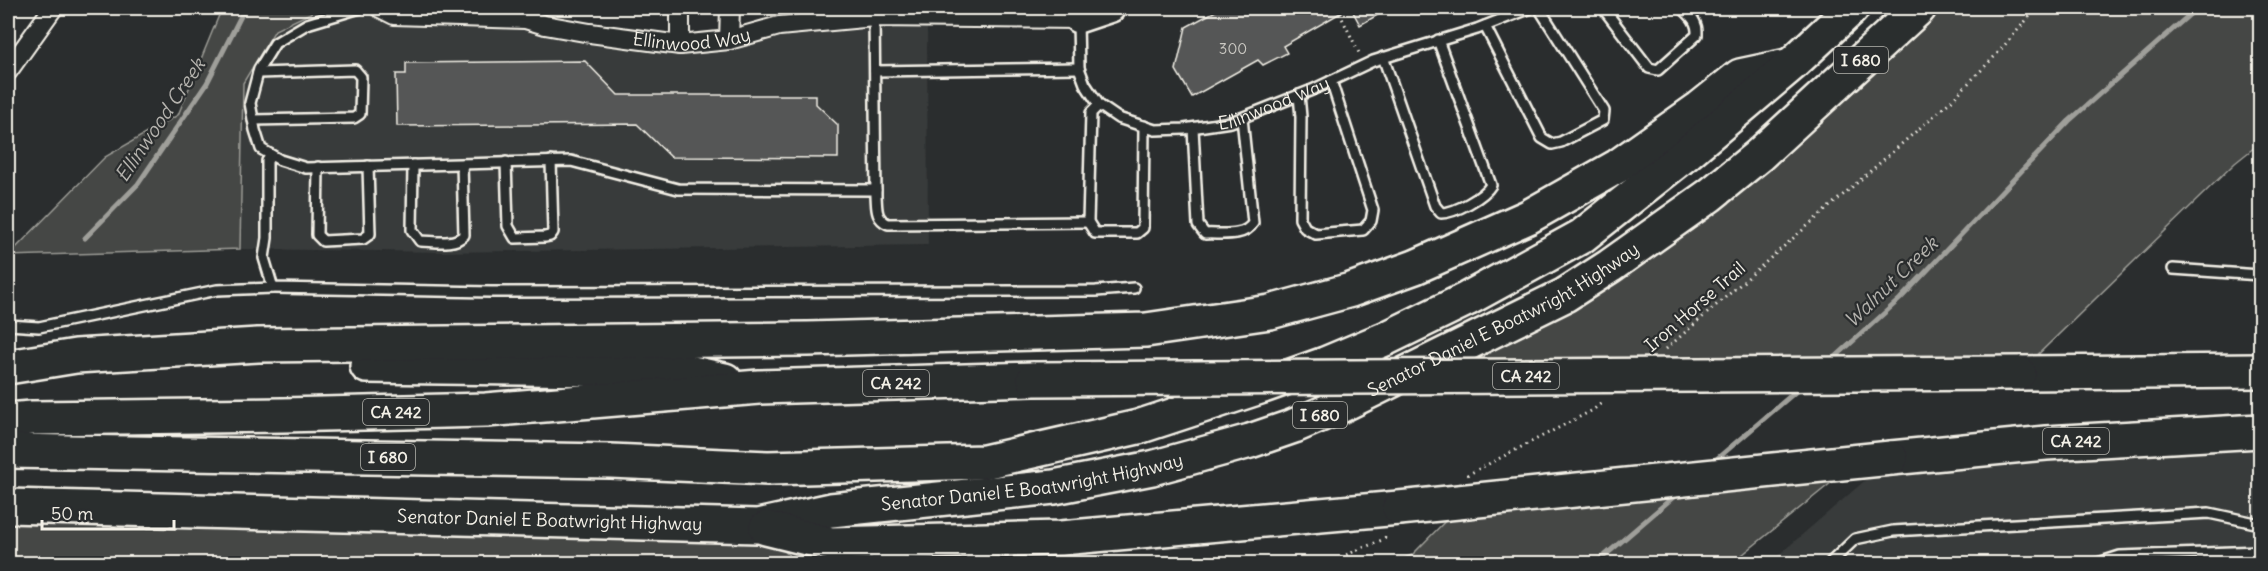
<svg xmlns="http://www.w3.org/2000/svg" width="2268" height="571" font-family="Delius,sans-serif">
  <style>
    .built { fill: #373a3a }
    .green { fill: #444645; stroke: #9c9c96; stroke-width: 1.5 }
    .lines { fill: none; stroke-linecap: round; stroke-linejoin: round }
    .stream { stroke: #9f9f9a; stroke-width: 5 }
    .building { fill: #555756; stroke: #f4f1e8; stroke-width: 1.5 }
    .lane-casing { stroke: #f4f1e8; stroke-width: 14 }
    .street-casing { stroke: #f4f1e8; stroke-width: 22 }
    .secondary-casing { stroke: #f4f1e8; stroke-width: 32 }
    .highway-casing { stroke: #f4f1e8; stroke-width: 38 }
    .path { stroke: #f4f1e8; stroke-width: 3; stroke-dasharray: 1.5 4.5; stroke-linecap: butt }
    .lane { stroke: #2a2d2e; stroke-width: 9 }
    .street { stroke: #2a2d2e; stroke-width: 18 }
    .secondary { stroke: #2a2d2e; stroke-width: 27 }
    .highway { stroke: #2a2d2e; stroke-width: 33 }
    .highway-bridge-casing { stroke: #f4f1e8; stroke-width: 38; stroke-linecap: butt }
    .highway-bridge { stroke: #2a2d2e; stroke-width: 33 }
    .labels { text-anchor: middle; stroke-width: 4.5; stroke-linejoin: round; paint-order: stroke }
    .number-label { font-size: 15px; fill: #cccac4 }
    .shield { fill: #2a2d2e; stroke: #b7b6b0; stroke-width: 1.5 }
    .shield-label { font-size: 16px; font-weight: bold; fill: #f4f1e8 }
    .street-label { font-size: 18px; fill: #f4f1e8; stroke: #2a2d2e }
    .water-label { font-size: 20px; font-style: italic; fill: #b5b3ae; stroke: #2a2d2e }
  </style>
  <rect width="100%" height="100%" fill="#2a2d2e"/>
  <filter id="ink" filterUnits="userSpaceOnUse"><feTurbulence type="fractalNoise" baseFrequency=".0167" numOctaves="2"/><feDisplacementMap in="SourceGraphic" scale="12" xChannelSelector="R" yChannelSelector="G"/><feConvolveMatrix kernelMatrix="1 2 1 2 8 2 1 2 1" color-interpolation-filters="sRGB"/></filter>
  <g filter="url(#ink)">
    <path class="built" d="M321,8H380L525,19L680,45L927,18L928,245L440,252L240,249L243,83L275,30Z
      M2260,431V563L1768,564L1891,458Z"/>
    <path class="green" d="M222,8H321L275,30L243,83L240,249L8,256L105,157L178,115Z
      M1919,8H2260V143L2235,163L2019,373L1426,364L1565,295Z
      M1858,461L1732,563L1389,564L1412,555L1465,501Z
      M8,506L758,526L797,563L8,564Z"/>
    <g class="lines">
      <path class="stream" d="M85,238L138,184L207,83L245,8
        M1831,361L1900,299L2069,121L2197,8
        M1712,463L1801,387
        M1591,564L1602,558L1678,493"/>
    </g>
    <path class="building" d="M1221,8H1349L1283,46L1287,53L1263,65L1258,60L1192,97L1176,70L1186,27Z
      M1351,8H1390L1360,25Z
      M585,61L618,95H816V104L838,125V158L671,157L637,124L397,126L396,74H406V63Z"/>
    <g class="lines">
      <defs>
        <g id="lane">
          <path d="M360,8L307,24L275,43L259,69L250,103L255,130L261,149L280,160L306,168L571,161L678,189L876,190"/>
          <path d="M1603,8L1649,68L1658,70L1697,35C1698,22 1691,16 1682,8"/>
          <path d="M874,17L876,196C877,208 875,218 888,224L1088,222"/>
          <path id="s1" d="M1078,22L1079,68L1085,84L1099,105L1118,118L1155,130L1184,129L1231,122L1312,90L1373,61L1477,29L1531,8"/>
          <path d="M1485,26L1542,138L1552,144L1561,142L1603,120L1604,111L1539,8"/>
          <path d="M1383,57L1435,206L1441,213C1455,213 1484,197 1491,185L1438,40"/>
          <path d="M875,71L1079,68"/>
          <path d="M1299,95L1301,117L1300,219L1305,228L1316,234L1363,230L1371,221L1373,210L1331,81"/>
          <path d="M1099,105L1091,113L1088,222L1095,233H1137L1143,228L1144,126"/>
          <path d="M253,120L354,118L360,114L361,77L355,70L258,73"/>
          <path d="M1193,128L1198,225L1205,234C1220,233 1244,238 1253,223L1242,118"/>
          <path d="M271,155L267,161V238L264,258L273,288L491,292L1096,291L1134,288"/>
          <path d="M506,162L508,226L515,238L545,237L550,236L553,232L551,161"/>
          <path d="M413,165L412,230L420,241C433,241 454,246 464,235L462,164"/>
          <path d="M318,167L317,235L323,241L363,239L370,234L368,166"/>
          <path d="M2173,269L2260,275"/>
          <path d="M8,325L39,327L217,290L273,288"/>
          <path d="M1829,564L1855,539L1893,531L2209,513L2260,524"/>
          <path d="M2095,564L2120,556L2260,551"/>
        </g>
        <g id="street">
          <path id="s2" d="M380,8L394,15L525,19L545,25L590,33L680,45L729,40L779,26L874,17L1078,19L1077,9"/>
          <path d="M680,8V45"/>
          <path d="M729,40L730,8"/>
          <path d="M8,71L53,8"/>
        </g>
        <path id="secondary" d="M1078,19L1111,8"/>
        <g id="highway">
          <path d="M367,366L679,370L725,380"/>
          <path d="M8,367L76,356L258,345L808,339L1146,330L1270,312L1351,290L1415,267L1528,217L1618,166L1700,108L1740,76L1787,66"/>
          <path d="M2019,373L2260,371"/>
          <path d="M8,420L32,418L283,415L486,410L759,387L1034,379"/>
          <path d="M8,451L611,461L768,468L984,462L1138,427L1263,386L1325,364L1387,338L1467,299L1582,236L1687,153L1791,65L1852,8"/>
          <path d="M1891,458L2046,443L2260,431"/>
          <path id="s3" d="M8,506L758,526L831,510L1054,487L1152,468L1250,441L1294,426L1338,407L1565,295L1610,266L1710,195L1758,156L1919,8"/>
          <path d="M766,528L831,544L1061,538L1399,508"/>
        </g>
      </defs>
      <use href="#lane" class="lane-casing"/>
      <use href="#street" class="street-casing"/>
      <use href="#secondary" class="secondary-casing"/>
      <use href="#highway" class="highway-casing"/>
      <path class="path" d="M1337,8L1360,55
        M1666,349L1952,100L1996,55L2037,8
        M1467,475L1593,410L1604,401
        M1324,564L1382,540L1388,535"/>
      <use href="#lane" class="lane"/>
      <use href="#street" class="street"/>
      <use href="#secondary" class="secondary"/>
      <use href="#highway" class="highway"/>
      <defs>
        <path id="highway-bridge" d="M1034,379L2019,373
          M1399,508L1891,458"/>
      </defs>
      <use href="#highway-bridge" class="highway-bridge-casing"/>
      <use href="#highway-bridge" class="highway-bridge"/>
    </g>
  </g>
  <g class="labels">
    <g class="number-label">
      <text x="1233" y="54">300</text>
    </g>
    <g class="shield">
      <rect x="1834" y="47" width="54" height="26" rx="4.5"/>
      <rect x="1493" y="363" width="66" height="26" rx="4.5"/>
      <rect x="863" y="370" width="66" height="26" rx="4.5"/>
      <rect x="363" y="399" width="66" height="26" rx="4.5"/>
      <rect x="1293" y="402" width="54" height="26" rx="4.5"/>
      <rect x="2043" y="428" width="66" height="26" rx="4.5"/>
      <rect x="361" y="444" width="54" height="26" rx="4.5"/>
    </g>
    <g class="shield-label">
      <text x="1861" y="66">I 680</text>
      <text x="1526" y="382">CA 242</text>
      <text x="896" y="389">CA 242</text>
      <text x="396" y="418">CA 242</text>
      <text x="1320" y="421">I 680</text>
      <text x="2076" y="447">CA 242</text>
      <text x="388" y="463">I 680</text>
    </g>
    <g class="street-label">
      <text dy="6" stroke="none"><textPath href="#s2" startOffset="316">Ellinwood Way</textPath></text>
      <text dy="6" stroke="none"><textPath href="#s1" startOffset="273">Ellinwood Way</textPath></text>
      <text transform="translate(1695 307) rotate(-41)" y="6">Iron Horse Trail</text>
      <text dy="6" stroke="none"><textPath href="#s3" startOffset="1532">Senator Daniel E Boatwright Highway</textPath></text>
      <text dy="6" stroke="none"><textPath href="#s3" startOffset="1028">Senator Daniel E Boatwright Highway</textPath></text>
      <text dy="6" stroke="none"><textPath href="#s3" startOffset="542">Senator Daniel E Boatwright Highway</textPath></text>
    </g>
    <g class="water-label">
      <text transform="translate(160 120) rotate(-56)" y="7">Ellinwood Creek</text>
      <text transform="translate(1891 282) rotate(-44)" y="7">Walnut Creek</text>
    </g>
  </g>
  <rect width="2268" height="571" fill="none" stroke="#2a2d2e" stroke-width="30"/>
  <rect x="15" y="15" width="2238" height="541" fill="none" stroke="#f4f1e8" stroke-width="2" filter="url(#ink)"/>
  <path d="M42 520v9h132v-9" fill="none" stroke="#f4f1e8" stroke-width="3"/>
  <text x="51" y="520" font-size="18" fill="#f4f1e8" stroke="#2a2d2e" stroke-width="4.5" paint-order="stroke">50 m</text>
</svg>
